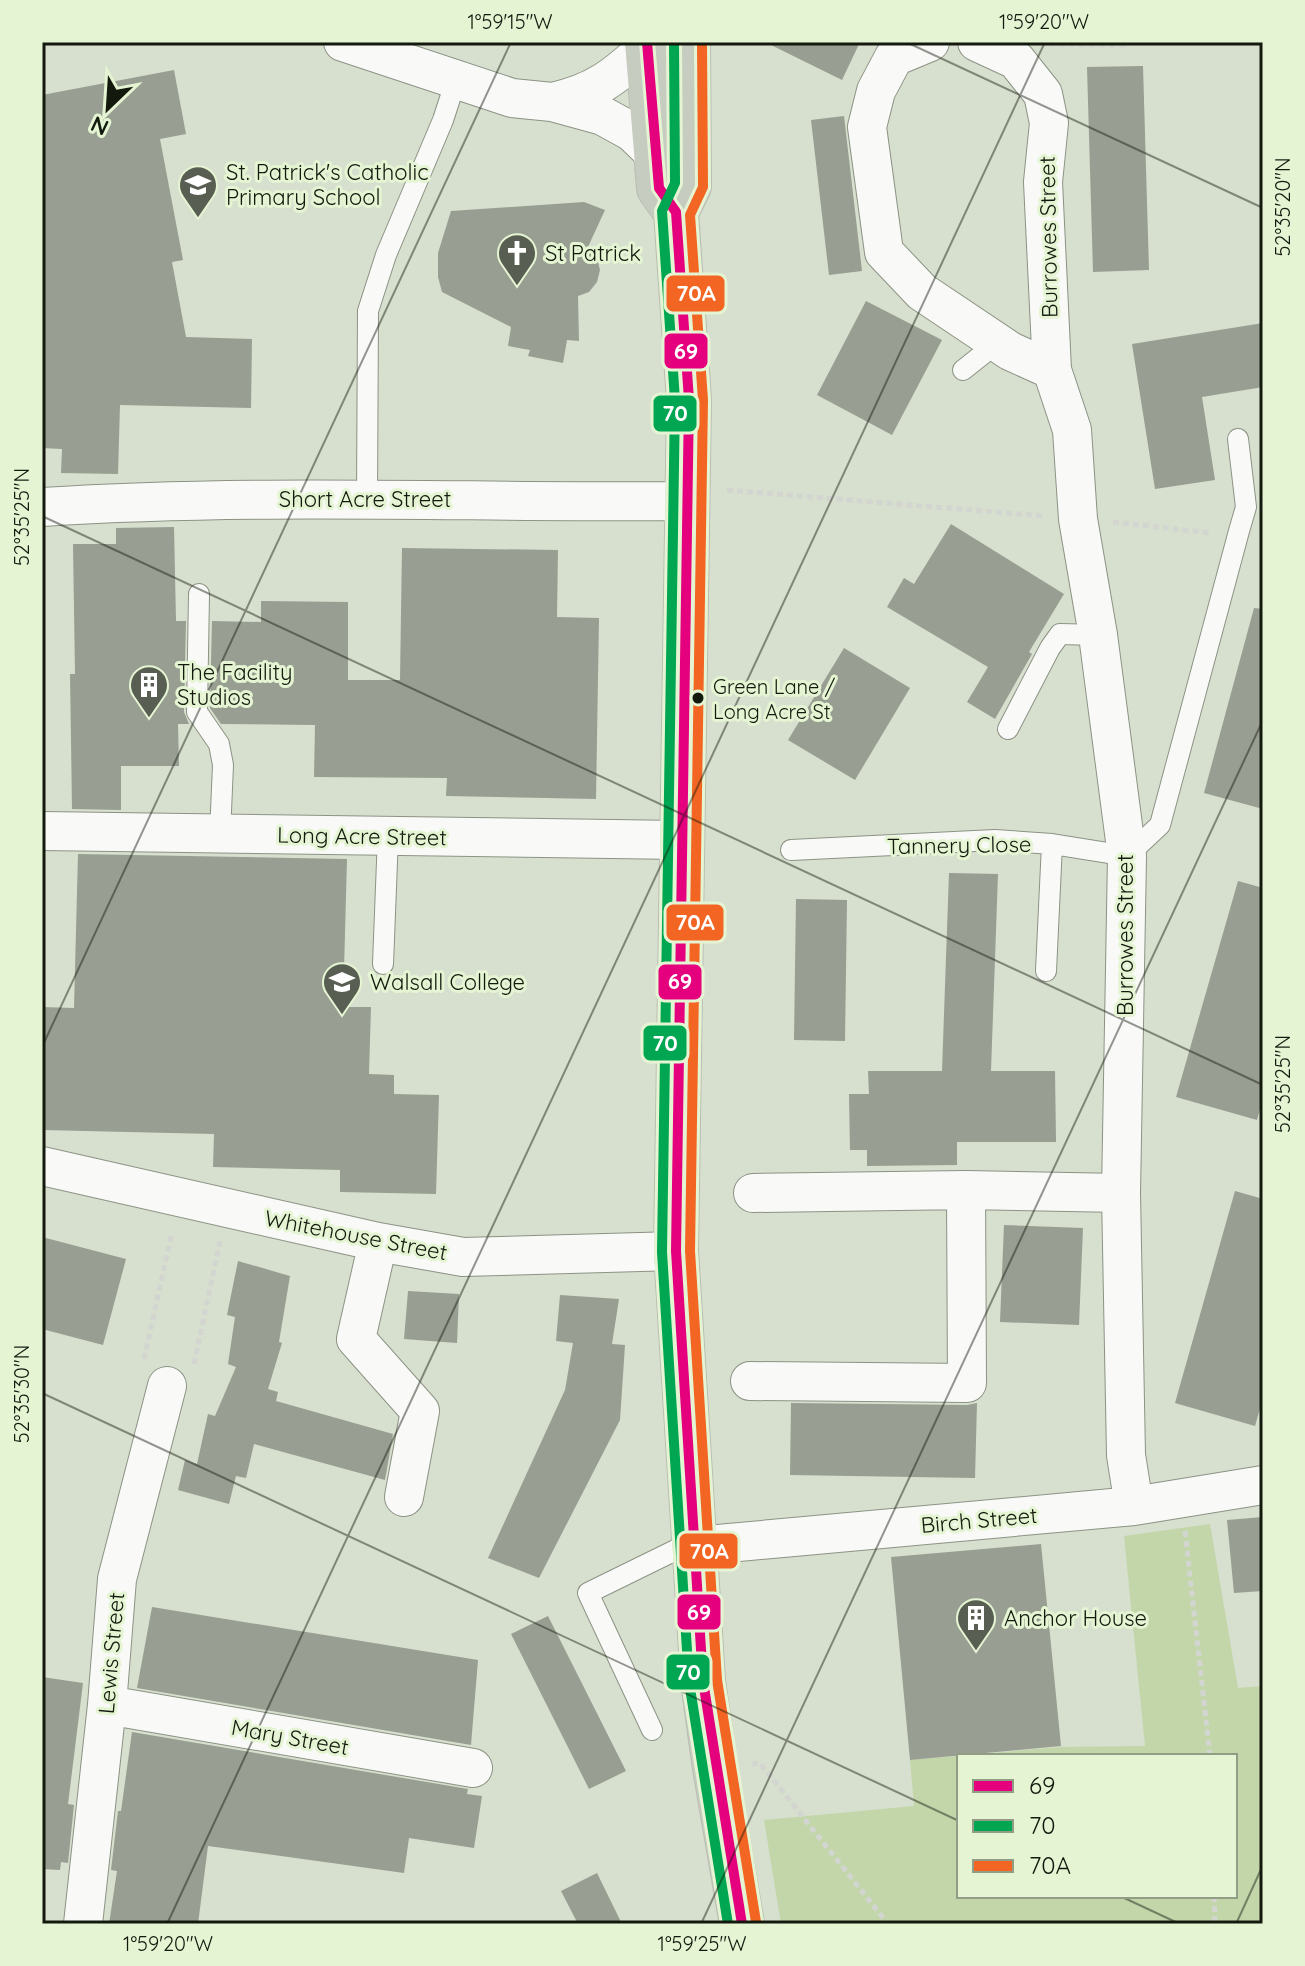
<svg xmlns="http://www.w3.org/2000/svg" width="1305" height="1966" font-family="Quicksand,sans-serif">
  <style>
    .green { fill: #c2d6aa; fill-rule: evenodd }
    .building { fill: #989e91 }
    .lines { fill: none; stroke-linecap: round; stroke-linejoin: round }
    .lane-casing { stroke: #8c9385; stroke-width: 22 }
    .street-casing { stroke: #8c9385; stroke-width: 40 }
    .highway-casing { stroke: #b9bdb4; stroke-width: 46 }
    .path { stroke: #d3d5d0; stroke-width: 5; stroke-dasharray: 6 4; stroke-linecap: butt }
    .lane { stroke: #f9faf8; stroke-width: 20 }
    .street { stroke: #f9faf8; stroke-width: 38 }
    .highway { stroke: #c7ccc0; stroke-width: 44 }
    .bus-1-casing { stroke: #e5f5d3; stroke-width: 16 }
    .bus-2-casing { stroke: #e5f5d3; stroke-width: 16 }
    .bus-3-casing { stroke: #e5f5d3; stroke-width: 16 }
    .bus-1 { stroke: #e5007d; stroke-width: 10 }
    .bus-2 { stroke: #00a651; stroke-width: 10 }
    .bus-3 { stroke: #f26522; stroke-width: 10 }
    .ticks { fill: none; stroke: #14190e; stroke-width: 2; stroke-opacity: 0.45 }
    .bus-dot { fill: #14190e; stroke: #e5f5d3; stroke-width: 3 }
    .labels { text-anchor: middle; stroke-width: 6; stroke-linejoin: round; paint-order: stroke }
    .bus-label { font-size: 20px; fill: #14190e; stroke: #e5f5d3; text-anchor: start }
    .poi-label { font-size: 22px; fill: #14190e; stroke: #e5f5d3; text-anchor: start }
    .street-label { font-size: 22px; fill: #14190e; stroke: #e5f5d3 }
    .line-badge { stroke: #e5f5d3; stroke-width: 3 }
    .badge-label { font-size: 22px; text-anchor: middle; font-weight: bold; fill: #fff }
    .neatline { fill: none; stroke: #14190e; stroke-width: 3 }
    .ticks-label { font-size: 20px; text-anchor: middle; fill: #14190e }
  </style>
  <rect width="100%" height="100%" fill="#d7dfce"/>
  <path class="green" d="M1210,1524L1238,1688L1263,1686V1924H781L764,1820L914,1806L910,1760L1061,1747L1145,1746L1124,1536ZM959,1756H1235V1896H959Z"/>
  <path class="building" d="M765,42H860L842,80Z
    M1143,66L1149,270L1093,272L1087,67Z
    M174,70L186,134L160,139L183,260L172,262L186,337L252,339L251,408L120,405L118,474L61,473L62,449L42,448V95Z
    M844,116L862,271L829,275L811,120Z
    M584,202L605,210L587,249L597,258L600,270L597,282L589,292L578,296L579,341L567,340L563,363L528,356L530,350L508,346L511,327L442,292L438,277V253L451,211Z
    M866,301L942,340L892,435L817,395Z
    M1263,323V387L1202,397L1215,480L1155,489L1132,344Z
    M951,524L1064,594L1029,652L1032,654L995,719L967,702L988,667L887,607L904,578L914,584Z
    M174,527L176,621H186L184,712L189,724H178L179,766H121V810L72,809L70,674H75L73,544H116V528Z
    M402,548L558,550L557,617L599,618L596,799L446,796L447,778L314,777L315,725L221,724L210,708L212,621L261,622V601L348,602V680H400Z
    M1254,608L1263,609V809L1204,793Z
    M844,648L910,688L855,780L788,740Z
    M78,854L347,859L343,1007H371L369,1074L394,1075V1094L439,1095L436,1194L340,1192V1170L213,1167L214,1134L42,1130V1007L74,1008Z
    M949,873L998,874L991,1071H1055L1056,1142H957V1165L867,1166V1150H850L849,1094H869L868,1071H942Z
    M1238,881L1263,888V1099L1257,1120L1176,1097Z
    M796,899L847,900L845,1041L794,1040Z
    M1235,1191L1263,1199V1398L1255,1426L1175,1403Z
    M1004,1225L1083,1228L1079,1325L1000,1322Z
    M42,1237L126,1259L103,1345L42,1329Z
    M238,1261L290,1276L279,1342L282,1343L268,1389L278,1392L276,1401L393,1434L385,1480L254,1444L246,1478L236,1476L229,1504L178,1490L185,1460L197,1464L208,1414L215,1416L236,1367L228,1364L235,1317L227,1315Z
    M408,1291L459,1294L457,1343L404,1339Z
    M560,1295L619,1299L612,1344L625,1345L620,1420L539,1578L488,1558L565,1390L573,1343L556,1341Z
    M791,1403L967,1405L977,1403L975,1478L790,1475Z
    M1263,1517V1591L1234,1593L1227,1520Z
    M1041,1544L1061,1746L910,1760L891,1557Z
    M152,1607L478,1660L471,1745L137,1688Z
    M548,1616L626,1771L589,1789L511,1634Z
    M42,1677L83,1683L68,1804L74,1805L68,1863L61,1862L60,1870L42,1869Z
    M132,1732L468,1789L467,1794L482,1796L474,1848L409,1838L404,1873L208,1846L198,1924H109L117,1871L111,1870L118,1811H121Z
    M597,1873L622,1924H578L561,1891Z"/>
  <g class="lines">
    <defs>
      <path id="lane" d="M963,370L997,343
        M367,499L368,311L386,255L443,120L456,80
        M199,594L197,712L219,744L223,765L220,834
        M1008,729L1050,648L1060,634L1098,635
        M791,850L995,840L1052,844L1127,856L1160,825L1239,531L1246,507L1238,439
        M383,964L388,836
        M1046,971L1052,844
        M652,1730L588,1593L694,1541"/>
      <path id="street" d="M343,42L512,98L552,102L603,116L632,132L656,155
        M930,42L894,57L876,91L867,127L884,252L922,292L1010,351L1052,370
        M977,42L1016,60L1043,94L1049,123L1043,182L1052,370L1072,430L1078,519L1098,635L1127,856L1121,1193L1126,1455L1134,1506
        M552,102C595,93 616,76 647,47
        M42,507C257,493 472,503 688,501
        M42,831L681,840
        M42,1166L378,1242L463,1257L676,1251
        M753,1193L966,1190
        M378,1242L356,1339L420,1411L404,1497
        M750,1381L967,1383L966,1190L1121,1193
        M695,1546L1134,1506L1263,1485
        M107,1705L473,1768
        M83,1924L107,1705L117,1579L167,1386"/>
      <path id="highway" d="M647,42L659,188L676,212
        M688,42L689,186L676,212L689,400L676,1251L703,1681L715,1768L742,1924"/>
    </defs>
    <use href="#lane" class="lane-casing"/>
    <use href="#street" class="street-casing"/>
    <use href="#highway" class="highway-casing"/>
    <path class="path" d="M1049,44L1127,45V42
      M727,490L1044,516
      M1113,522L1211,533
      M144,1359L172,1232
      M194,1364L220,1241
      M1185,1531L1210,1756
      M752,1764L760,1763L888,1924
      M1214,1896L1215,1924"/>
    <use href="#lane" class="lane"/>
    <use href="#street" class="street"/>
    <use href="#highway" class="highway"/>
    <defs>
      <path id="bus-1" d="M647,42L659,188L676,212L689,400L676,1251L703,1681L742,1924"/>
      <path id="bus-2" d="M674,42L675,183L662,211L675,400L662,1252L689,1682L728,1924"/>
      <path id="bus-3" d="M702,42L703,187L690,215L703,400L690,1251L717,1680L756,1922"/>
    </defs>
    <use href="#bus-1" class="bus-1-casing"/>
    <use href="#bus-2" class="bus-2-casing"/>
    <use href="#bus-3" class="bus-3-casing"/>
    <use href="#bus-1" class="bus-1"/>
    <use href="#bus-2" class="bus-2"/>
    <use href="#bus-3" class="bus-3"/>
  </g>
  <path class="ticks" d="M906,42L1263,208M42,516L1263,1085M42,1047L511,42M42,1393L959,1821M1120,1896L1180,1924M167,1924L1045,42M701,1924L1263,720M1236,1924L1263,1865"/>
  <defs>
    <symbol id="school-pin" viewBox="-11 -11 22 30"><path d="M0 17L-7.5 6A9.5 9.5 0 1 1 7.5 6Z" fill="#585e51" stroke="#e5f5d3"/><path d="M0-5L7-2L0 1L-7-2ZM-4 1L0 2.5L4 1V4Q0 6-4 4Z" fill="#fff"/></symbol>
    <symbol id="church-pin" viewBox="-11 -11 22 30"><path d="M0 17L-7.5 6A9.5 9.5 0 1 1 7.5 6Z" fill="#585e51" stroke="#e5f5d3"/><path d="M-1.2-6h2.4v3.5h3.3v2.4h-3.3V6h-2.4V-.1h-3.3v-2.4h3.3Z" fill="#fff"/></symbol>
    <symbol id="building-pin" viewBox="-11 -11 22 30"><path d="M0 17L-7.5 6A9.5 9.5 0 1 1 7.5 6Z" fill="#585e51" stroke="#e5f5d3"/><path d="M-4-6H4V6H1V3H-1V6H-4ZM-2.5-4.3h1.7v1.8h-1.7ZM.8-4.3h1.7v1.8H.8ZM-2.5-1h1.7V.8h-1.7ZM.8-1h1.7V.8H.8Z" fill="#fff"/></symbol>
    <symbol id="university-pin" viewBox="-11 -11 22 30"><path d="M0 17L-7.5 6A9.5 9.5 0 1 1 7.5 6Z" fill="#585e51" stroke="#e5f5d3"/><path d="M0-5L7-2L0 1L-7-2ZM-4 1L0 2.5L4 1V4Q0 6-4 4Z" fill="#fff"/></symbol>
  </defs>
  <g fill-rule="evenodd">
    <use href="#school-pin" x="176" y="163" width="44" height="60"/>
    <use href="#church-pin" x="495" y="231" width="44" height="60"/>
    <use href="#building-pin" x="127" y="663" width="44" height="60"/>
    <use href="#university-pin" x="320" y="960" width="44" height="60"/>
    <use href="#building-pin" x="954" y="1596" width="44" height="60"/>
  </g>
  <circle class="bus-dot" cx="698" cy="698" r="7"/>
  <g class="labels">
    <g class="bus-label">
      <text x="713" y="694">Green Lane /<tspan x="713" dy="25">Long Acre St</tspan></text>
    </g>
    <g class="poi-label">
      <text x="226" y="180">St. Patrick's Catholic<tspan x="226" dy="25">Primary School</tspan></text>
      <text x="545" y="261">St Patrick</text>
      <text x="177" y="680">The Facility<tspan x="177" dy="25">Studios</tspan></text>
      <text x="370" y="990">Walsall College</text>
      <text x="1004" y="1626">Anchor House</text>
    </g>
    <g class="street-label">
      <text transform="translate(1048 237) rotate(-91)" y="8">Burrowes Street</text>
      <text x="365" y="507">Short Acre Street</text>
      <text transform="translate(362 836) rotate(1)" y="8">Long Acre Street</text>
      <text transform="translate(959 845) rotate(-1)" y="8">Tannery Close</text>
      <text transform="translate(1125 935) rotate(-90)" y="8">Burrowes Street</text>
      <text transform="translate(356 1235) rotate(11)" y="8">Whitehouse Street</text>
      <text transform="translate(979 1520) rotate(-5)" y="8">Birch Street</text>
      <text transform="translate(111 1653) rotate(-85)" y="8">Lewis Street</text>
      <text transform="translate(290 1737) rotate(10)" y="8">Mary Street</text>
    </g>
  </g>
  <g class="line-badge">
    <rect x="665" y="274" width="61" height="39" rx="8" fill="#f26522"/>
    <rect x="663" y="332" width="46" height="38" rx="8" fill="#e5007d"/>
    <rect x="652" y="394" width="46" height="39" rx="8" fill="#00a651"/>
    <rect x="665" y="903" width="60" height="39" rx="8" fill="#f26522"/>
    <rect x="657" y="963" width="46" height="38" rx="8" fill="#e5007d"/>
    <rect x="642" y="1024" width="46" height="38" rx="8" fill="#00a651"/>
    <rect x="678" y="1532" width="61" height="38" rx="8" fill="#f26522"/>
    <rect x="676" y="1593" width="46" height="38" rx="8" fill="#e5007d"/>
    <rect x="665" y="1653" width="46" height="38" rx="8" fill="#00a651"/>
  </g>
  <g class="badge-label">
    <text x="696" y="301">70A</text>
    <text x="686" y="359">69</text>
    <text x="675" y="421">70</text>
    <text x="695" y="930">70A</text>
    <text x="680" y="989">69</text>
    <text x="665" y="1051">70</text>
    <text x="709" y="1559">70A</text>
    <text x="699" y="1620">69</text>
    <text x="688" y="1680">70</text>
  </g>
  <rect width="1305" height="1966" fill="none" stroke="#e5f5d3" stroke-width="88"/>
  <rect x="957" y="1754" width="280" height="144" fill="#e5f5d3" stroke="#919d84" stroke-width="2"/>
  <rect x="973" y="1780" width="40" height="12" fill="#e5007d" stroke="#919d84" stroke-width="2"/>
  <text x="1029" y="1794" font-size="24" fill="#14190e">69</text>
  <rect x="973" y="1820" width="40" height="12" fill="#00a651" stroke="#919d84" stroke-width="2"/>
  <text x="1029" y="1834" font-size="24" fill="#14190e">70</text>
  <rect x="973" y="1860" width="40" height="12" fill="#f26522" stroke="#919d84" stroke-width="2"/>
  <text x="1029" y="1874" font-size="24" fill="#14190e">70A</text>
  <g transform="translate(108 108) rotate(205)" stroke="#e5f5d3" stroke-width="6" paint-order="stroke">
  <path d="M0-6L14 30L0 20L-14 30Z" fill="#14190e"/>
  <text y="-12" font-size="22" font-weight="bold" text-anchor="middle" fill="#14190e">N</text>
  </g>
  <rect x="44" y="44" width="1217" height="1878" class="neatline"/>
  <g class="ticks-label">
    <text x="510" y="29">1°59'15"W</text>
    <text x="1044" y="29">1°59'20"W</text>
    <text transform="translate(1283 207) rotate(-90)" y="7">52°35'20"N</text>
    <text transform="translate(22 517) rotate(-90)" y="7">52°35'25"N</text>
    <text transform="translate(1283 1084) rotate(-90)" y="7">52°35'25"N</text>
    <text transform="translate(22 1394) rotate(-90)" y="7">52°35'30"N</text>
    <text x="168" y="1951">1°59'20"W</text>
    <text x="702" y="1951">1°59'25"W</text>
  </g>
</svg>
